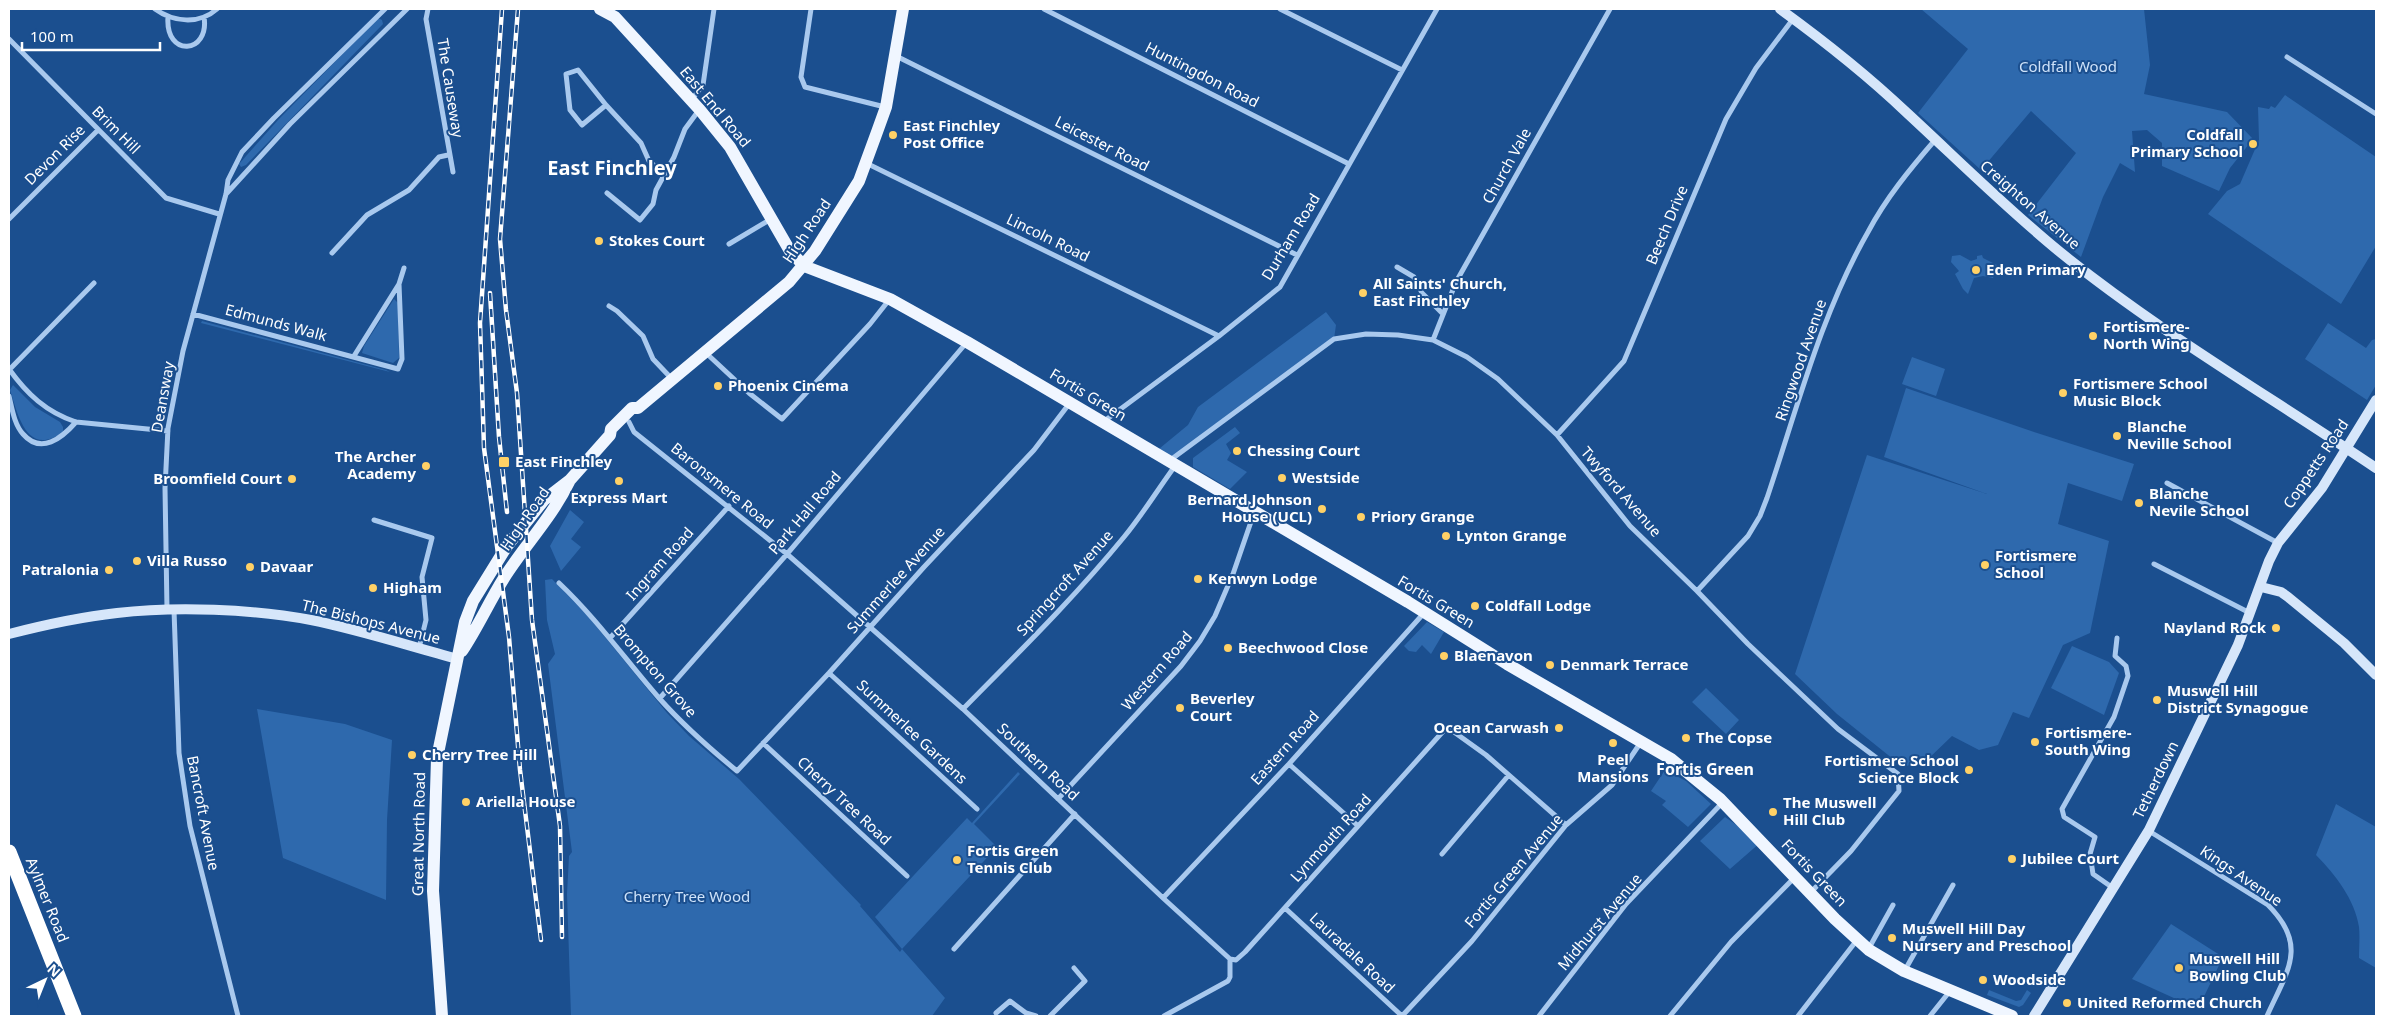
<svg xmlns="http://www.w3.org/2000/svg" width="2385" height="1025" font-family="'Noto Sans',sans-serif">
  <style>
    .green { fill: #2e69ad }
    .lines { fill: none; stroke-linecap: round; stroke-linejoin: round }
    .street { stroke: #a9c9ee; stroke-width: 5 }
    .secondary { stroke: #d6e6fa; stroke-width: 10 }
    .primary { stroke: #f0f6ff; stroke-width: 12 }
    .highway { stroke: #fff; stroke-width: 15 }
    .rail-casing { stroke: #fff; stroke-width: 4.5 }
    .rail { stroke: #1b4f8f; stroke-width: 2.5; stroke-dasharray: 8; stroke-linecap: butt }
    .poi-dot { fill: #ffd166; stroke: #1b4f8f; stroke-width: 2 }
    .labels { text-anchor: middle; stroke-width: 4; stroke-linejoin: round; paint-order: stroke }
    .park-label { font-size: 15px; fill: #cfe3fa; stroke: #1b4f8f }
    .street-label { font-size: 15px; fill: #fff; stroke: #1b4f8f }
    .poi-label { font-size: 15px; font-weight: bold; fill: #fff; stroke: #1b4f8f; text-anchor: start }
    .neighbourhood-label { font-size: 16px; font-weight: bold; fill: #fff; stroke: #1b4f8f }
    .district-label { font-size: 20px; font-weight: bold; fill: #fff; stroke: #1b4f8f }
  </style>
  <rect width="100%" height="100%" fill="#1b4f8f"/>
  <path class="green" d="M1921,9H2144L2150,65L2144,94L2227,112L2253,139L2230,168L2219,191L2162,166V143L2147,130L2132,131L2135,172L2120,163L2103,197L2081,257L2028,215L2076,153L2031,111L1981,170L1918,113L1968,49Z
    M378,18L382,20L383,24L246,165L241,167L239,164L278,120Z
    M2285,95L2376,157V246L2341,304L2208,214L2227,191L2240,184L2259,140L2258,107L2269,109L2271,106L2275,108Z
    M1960,255L1971,261L1977,259V256L1982,255L1983,258L1997,265L1993,278L1983,276L1974,278L1968,294L1963,289L1955,274L1959,271L1951,262L1952,256Z
    M394,299L398,303L399,358L393,363L362,353L364,346Z
    M1326,312L1336,325L1334,339L1168,461L1154,453L1188,425L1198,407Z
    M202,321L386,370L390,372L201,323Z
    M2328,323L2366,348L2372,340L2376,339V385L2367,400L2305,359Z
    M1912,357L1945,369L1936,396L1902,384Z
    M13,385L35,407L60,422L63,427V432C27,458 18,415 10,390Z
    M1906,388L2034,432L2134,464L2122,501L2068,483L2058,524L2109,541L2090,633L2063,645L2029,718L2013,712L1998,745L1979,750L1952,736L1927,760L1903,767L1837,714L1795,674L1867,455L1987,494L1884,457Z
    M1235,427L1240,433L1226,444L1231,453L1227,460L1247,472L1230,489L1193,467V458Z
    M570,510L584,522L571,539L581,547L561,571L550,546Z
    M552,579L587,615L667,713L689,736L739,779L861,905L860,906L900,952L902,949L875,917L967,818L972,823L1018,772L1020,774L974,824L997,847L902,949L945,998L932,1016H571L567,894L569,856L572,852L548,664L555,654L547,620L545,580Z
    M1427,622L1444,632L1431,654L1422,645L1416,652L1409,651L1404,646Z
    M2072,646L2109,662L2119,673L2104,715L2051,688Z
    M1706,688L1739,720L1726,734L1692,702Z
    M257,709L345,724L392,740L387,820L386,900L283,858Z
    M1665,770L1686,781L1711,804L1688,827L1662,805L1666,801L1651,791Z
    M2336,804L2376,827V968L2359,958C2359,948 2360,937 2359,927C2355,900 2335,874 2316,855Z
    M1725,817L1761,842L1730,869L1700,841Z
    M2171,924L2223,957L2198,1009L2132,979Z
    M1989,990L2016,1001L2021,1000L2027,990L2031,993L2023,1005L2019,1007L1987,995Z"/>
  <g class="lines">
    <path class="street" d="M155,9C173,22 199,25 217,9
      M428,9L426,19L453,172
      M811,9L801,77L805,87L885,107
      M1044,9L1349,164
      M1280,9L1402,70
      M168,17C165,58 210,54 204,17
      M9,39L166,198L219,214
      M896,56L1297,255
      M2287,57L2376,114
      M578,70L606,105L582,125L570,110L566,74Z
      M692,99L703,85L714,9
      M606,105L641,143L649,161L665,175
      M866,163L1219,336
      M227,193L290,124L407,9
      M607,193L640,220L653,204L656,190L674,157L685,129L699,110
      M9,219L98,130
      M729,244L771,219
      M332,253L367,215L409,190L439,157L448,155
      M1397,267L1414,277L1422,293L1443,314
      M609,306L617,311L643,336L653,359L672,379
      M193,314L398,369L402,359L399,284
      M1433,340L1456,282L1610,9
      M706,353L749,393L782,419L870,324L889,300
      M354,356L399,284L404,268
      M9,369C27,394 46,412 76,422L168,431
      M9,370L94,283
      M9,396C12,408 14,424 23,434C41,455 62,438 76,422
      M629,422L634,432L787,554L963,709L1163,898L1230,959
      M1103,422L1219,336L1280,287L1437,9
      M1557,435L1624,361L1726,119L1756,68L1793,19
      M1169,461L1334,339L1366,334L1398,335L1433,340L1467,357L1498,379L1557,435L1630,526L1697,591L1748,644L1838,729L1898,774L1899,791L1851,851L1811,892
      M2167,483L2278,543
      M374,520L432,538L422,577L426,620L419,648
      M2154,564L2250,613
      M559,583C596,618 625,659 659,698C683,725 709,748 737,771L829,673L924,567L1034,450L1069,404
      M1697,591L1748,536L1760,516L1767,498C1797,409 1821,314 1868,232C1886,198 1910,169 1935,140
      M167,609L165,488L168,428L183,351L226,194L228,180L242,152L274,118L385,9
      M174,610L179,753L190,826L238,1016
      M610,638L729,506
      M829,673L977,809
      M660,698L787,554L967,342
      M963,709C1018,653 1074,598 1124,537C1143,514 1158,489 1175,466
      M763,743L907,876
      M1289,764L1358,826
      M1058,799L1181,666L1200,641L1215,616L1233,574L1254,513
      M2149,831L2268,905C2309,946 2287,971 2267,1016
      M1442,854L1508,776
      M2113,888L2093,874L2090,854L2095,837L2064,817L2062,809L2114,717L2128,676L2126,666L2115,656L2117,638
      M1163,898L1289,764L1424,613
      M1285,908L1402,1016L1472,941L1566,825L1612,785L1641,742
      M1869,948L1893,905
      M954,949L1075,814
      M1230,959L1236,960L1245,952L1447,727L1486,755L1566,825
      M1905,970L1953,885
      M996,1013L1010,1001L1026,1013L1036,1016
      M1050,1016L1085,981L1074,968
      M1164,1016L1228,981L1230,977V959
      M1539,1016L1626,904L1723,802
      M1670,1016L1731,942L1795,877
      M1798,1016L1857,940
      M1930,1016L1950,991"/>
    <path class="secondary" d="M1780,9C1824,41 1867,75 1906,112C1957,159 2006,208 2060,252C2159,332 2271,397 2376,468
      M2261,587L2281,592L2288,597L2344,643L2376,675
      M9,634C44,625 81,617 117,613C176,606 252,609 311,620C361,630 409,646 458,659
      M2034,1016L2149,830L2238,645L2269,561L2278,543L2322,488L2376,400"/>
    <path class="primary" d="M600,9L615,17L700,110L730,147L790,251L804,266L890,299L967,342L1408,602L1507,664L1671,759L1720,799L1835,919L1869,950L1904,971L2012,1016
      M462,651C478,627 489,602 504,578C525,545 552,517 569,482
      M442,1016L433,891L437,758L465,622L473,601L507,546L544,500L570,480L610,435L611,429L632,408H638L789,282L815,251L859,181L877,132L886,107L903,9"/>
    <path class="highway" d="M9,852L74,1016"/>
    <defs>
      <path id="rail" d="M502,9L480,323L484,448L509,637L520,770L541,940
        M518,9L500,239L506,310L517,393L532,620L560,826L562,937
        M490,293L499,437L507,512"/>
    </defs>
    <use href="#rail" class="rail-casing"/>
    <use href="#rail" class="rail"/>
  </g>
  <g class="poi-dot">
    <circle cx="893" cy="135" r="5"/>
    <circle cx="2253" cy="144" r="5"/>
    <circle cx="599" cy="241" r="5"/>
    <circle cx="1976" cy="270" r="5"/>
    <circle cx="1363" cy="293" r="5"/>
    <circle cx="2093" cy="336" r="5"/>
    <circle cx="718" cy="386" r="5"/>
    <circle cx="2063" cy="393" r="5"/>
    <circle cx="2117" cy="436" r="5"/>
    <circle cx="1237" cy="451" r="5"/>
    <rect x="498" y="456" width="12" height="12" rx="2.5"/>
    <circle cx="426" cy="466" r="5"/>
    <circle cx="1282" cy="478" r="5"/>
    <circle cx="292" cy="479" r="5"/>
    <circle cx="619" cy="481" r="5"/>
    <circle cx="2139" cy="503" r="5"/>
    <circle cx="1322" cy="509" r="5"/>
    <circle cx="1361" cy="517" r="5"/>
    <circle cx="1446" cy="536" r="5"/>
    <circle cx="137" cy="561" r="5"/>
    <circle cx="1985" cy="565" r="5"/>
    <circle cx="250" cy="567" r="5"/>
    <circle cx="109" cy="570" r="5"/>
    <circle cx="1198" cy="579" r="5"/>
    <circle cx="373" cy="588" r="5"/>
    <circle cx="1475" cy="606" r="5"/>
    <circle cx="2276" cy="628" r="5"/>
    <circle cx="1228" cy="648" r="5"/>
    <circle cx="1444" cy="656" r="5"/>
    <circle cx="1550" cy="665" r="5"/>
    <circle cx="2157" cy="700" r="5"/>
    <circle cx="1180" cy="708" r="5"/>
    <circle cx="1559" cy="728" r="5"/>
    <circle cx="1686" cy="738" r="5"/>
    <circle cx="2035" cy="742" r="5"/>
    <circle cx="1613" cy="743" r="5"/>
    <circle cx="412" cy="755" r="5"/>
    <circle cx="1969" cy="770" r="5"/>
    <circle cx="466" cy="802" r="5"/>
    <circle cx="1773" cy="812" r="5"/>
    <circle cx="2012" cy="859" r="5"/>
    <circle cx="957" cy="860" r="5"/>
    <circle cx="1892" cy="938" r="5"/>
    <circle cx="2179" cy="968" r="5"/>
    <circle cx="1983" cy="980" r="5"/>
    <circle cx="2067" cy="1003" r="5"/>
  </g>
  <g class="labels">
    <g class="park-label">
      <text x="2068" y="72">Coldfall Wood</text>
      <text x="687" y="902">Cherry Tree Wood</text>
    </g>
    <g class="street-label">
      <text transform="translate(1202 75) rotate(27)" y="5">Huntingdon Road</text>
      <text transform="translate(450 88) rotate(81)" y="5">The Causeway</text>
      <text transform="translate(715 107) rotate(50)" y="5">East End Road</text>
      <text transform="translate(116 130) rotate(45)" y="5">Brim Hill</text>
      <text transform="translate(1102 144) rotate(27)" y="5">Leicester Road</text>
      <text transform="translate(55 155) rotate(-45)" y="5">Devon Rise</text>
      <text transform="translate(1507 166) rotate(-61)" y="5">Church Vale</text>
      <text transform="translate(2030 205) rotate(41)" y="5">Creighton Avenue</text>
      <text transform="translate(1667 225) rotate(-67)" y="5">Beech Drive</text>
      <text transform="translate(807 231) rotate(-56)" y="5">High Road</text>
      <text transform="translate(1291 237) rotate(-59)" y="5">Durham Road</text>
      <text transform="translate(1048 238) rotate(26)" y="5">Lincoln Road</text>
      <text transform="translate(276 323) rotate(15)" y="5">Edmunds Walk</text>
      <text transform="translate(1801 360) rotate(-71)" y="5">Ringwood Avenue</text>
      <text transform="translate(1088 395) rotate(31)" y="5">Fortis Green</text>
      <text transform="translate(163 397) rotate(-80)" y="5">Deansway</text>
      <text transform="translate(2316 464) rotate(-56)" y="5">Coppetts Road</text>
      <text transform="translate(722 486) rotate(39)" y="5">Baronsmere Road</text>
      <text transform="translate(1621 492) rotate(49)" y="5">Twyford Avenue</text>
      <text transform="translate(805 513) rotate(-50)" y="5">Park Hall Road</text>
      <text transform="translate(525 519) rotate(-55)" y="5">High Road</text>
      <text transform="translate(660 564) rotate(-48)" y="5">Ingram Road</text>
      <text transform="translate(896 580) rotate(-48)" y="5">Summerlee Avenue</text>
      <text transform="translate(1065 583) rotate(-48)" y="5">Springcroft Avenue</text>
      <text transform="translate(1436 602) rotate(31)" y="5">Fortis Green</text>
      <text transform="translate(371 622) rotate(14)" y="5">The Bishops Avenue</text>
      <text transform="translate(655 671) rotate(49)" y="5">Brompton Grove</text>
      <text transform="translate(1157 671) rotate(-49)" y="5">Western Road</text>
      <text transform="translate(912 732) rotate(43)" y="5">Summerlee Gardens</text>
      <text transform="translate(1285 748) rotate(-48)" y="5">Eastern Road</text>
      <text transform="translate(1038 762) rotate(43)" y="5">Southern Road</text>
      <text transform="translate(2156 780) rotate(-64)" y="5">Tetherdown</text>
      <text transform="translate(844 801) rotate(43)" y="5">Cherry Tree Road</text>
      <text transform="translate(203 813) rotate(79)" y="5">Bancroft Avenue</text>
      <text transform="translate(419 834) rotate(-89)" y="5">Great North Road</text>
      <text transform="translate(1331 838) rotate(-48)" y="5">Lynmouth Road</text>
      <text transform="translate(1514 871) rotate(-50)" y="5">Fortis Green Avenue</text>
      <text transform="translate(1814 873) rotate(46)" y="5">Fortis Green</text>
      <text transform="translate(2241 876) rotate(34)" y="5">Kings Avenue</text>
      <text transform="translate(47 900) rotate(68)" y="5">Aylmer Road</text>
      <text transform="translate(1600 922) rotate(-50)" y="5">Midhurst Avenue</text>
      <text transform="translate(1352 953) rotate(43)" y="5">Lauradale Road</text>
    </g>
    <g class="poi-label">
      <text x="903" y="131">East Finchley<tspan x="903" dy="17">Post Office</tspan></text>
      <text x="2243" y="140" text-anchor="end">Coldfall<tspan x="2243" dy="17">Primary School</tspan></text>
      <text x="609" y="246">Stokes Court</text>
      <text x="1986" y="275">Eden Primary</text>
      <text x="1373" y="289">All Saints' Church,<tspan x="1373" dy="17">East Finchley</tspan></text>
      <text x="2103" y="332">Fortismere-<tspan x="2103" dy="17">North Wing</tspan></text>
      <text x="2073" y="389">Fortismere School<tspan x="2073" dy="17">Music Block</tspan></text>
      <text x="728" y="391">Phoenix Cinema</text>
      <text x="2127" y="432">Blanche<tspan x="2127" dy="17">Neville School</tspan></text>
      <text x="1247" y="456">Chessing Court</text>
      <text x="416" y="462" text-anchor="end">The Archer<tspan x="416" dy="17">Academy</tspan></text>
      <text x="515" y="467">East Finchley</text>
      <text x="1292" y="483">Westside</text>
      <text x="282" y="484" text-anchor="end">Broomfield Court</text>
      <text x="2149" y="499">Blanche<tspan x="2149" dy="17">Nevile School</tspan></text>
      <text x="619" y="503" text-anchor="middle">Express Mart</text>
      <text x="1312" y="505" text-anchor="end">Bernard Johnson<tspan x="1312" dy="17">House (UCL)</tspan></text>
      <text x="1371" y="522">Priory Grange</text>
      <text x="1456" y="541">Lynton Grange</text>
      <text x="1995" y="561">Fortismere<tspan x="1995" dy="17">School</tspan></text>
      <text x="147" y="566">Villa Russo</text>
      <text x="260" y="572">Davaar</text>
      <text x="99" y="575" text-anchor="end">Patralonia</text>
      <text x="1208" y="584">Kenwyn Lodge</text>
      <text x="383" y="593">Higham</text>
      <text x="1485" y="611">Coldfall Lodge</text>
      <text x="2266" y="633" text-anchor="end">Nayland Rock</text>
      <text x="1238" y="653">Beechwood Close</text>
      <text x="1454" y="661">Blaenavon</text>
      <text x="1560" y="670">Denmark Terrace</text>
      <text x="2167" y="696">Muswell Hill<tspan x="2167" dy="17">District Synagogue</tspan></text>
      <text x="1190" y="704">Beverley<tspan x="1190" dy="17">Court</tspan></text>
      <text x="1549" y="733" text-anchor="end">Ocean Carwash</text>
      <text x="2045" y="738">Fortismere-<tspan x="2045" dy="17">South Wing</tspan></text>
      <text x="1696" y="743">The Copse</text>
      <text x="422" y="760">Cherry Tree Hill</text>
      <text x="1613" y="765" text-anchor="middle">Peel<tspan x="1613" dy="17">Mansions</tspan></text>
      <text x="1959" y="766" text-anchor="end">Fortismere School<tspan x="1959" dy="17">Science Block</tspan></text>
      <text x="476" y="807">Ariella House</text>
      <text x="1783" y="808">The Muswell<tspan x="1783" dy="17">Hill Club</tspan></text>
      <text x="967" y="856">Fortis Green<tspan x="967" dy="17">Tennis Club</tspan></text>
      <text x="2022" y="864">Jubilee Court</text>
      <text x="1902" y="934">Muswell Hill Day<tspan x="1902" dy="17">Nursery and Preschool</tspan></text>
      <text x="2189" y="964">Muswell Hill<tspan x="2189" dy="17">Bowling Club</tspan></text>
      <text x="1993" y="985">Woodside</text>
      <text x="2077" y="1008">United Reformed Church</text>
    </g>
    <g class="neighbourhood-label">
      <text x="1705" y="775">Fortis Green</text>
    </g>
    <g class="district-label">
      <text x="612" y="175">East Finchley</text>
    </g>
  </g>
  <rect width="2385" height="1025" fill="none" stroke="#ffffff" stroke-width="20"/>
  <g transform="translate(45 980) rotate(43)" stroke="#1b4f8f" stroke-width="4" paint-order="stroke">
  <path d="M0-4L9 19L0 12L-9 19Z" fill="#ffffff"/>
  <text y="-8" font-size="14" font-weight="bold" text-anchor="middle" fill="#ffffff">N</text>
  </g>
  <path d="M22 42v8h138v-8" fill="none" stroke="#ffffff" stroke-width="2.5"/>
  <text x="30" y="42" font-size="15" fill="#ffffff" stroke="#1b4f8f" stroke-width="4" paint-order="stroke">100 m</text>
</svg>
